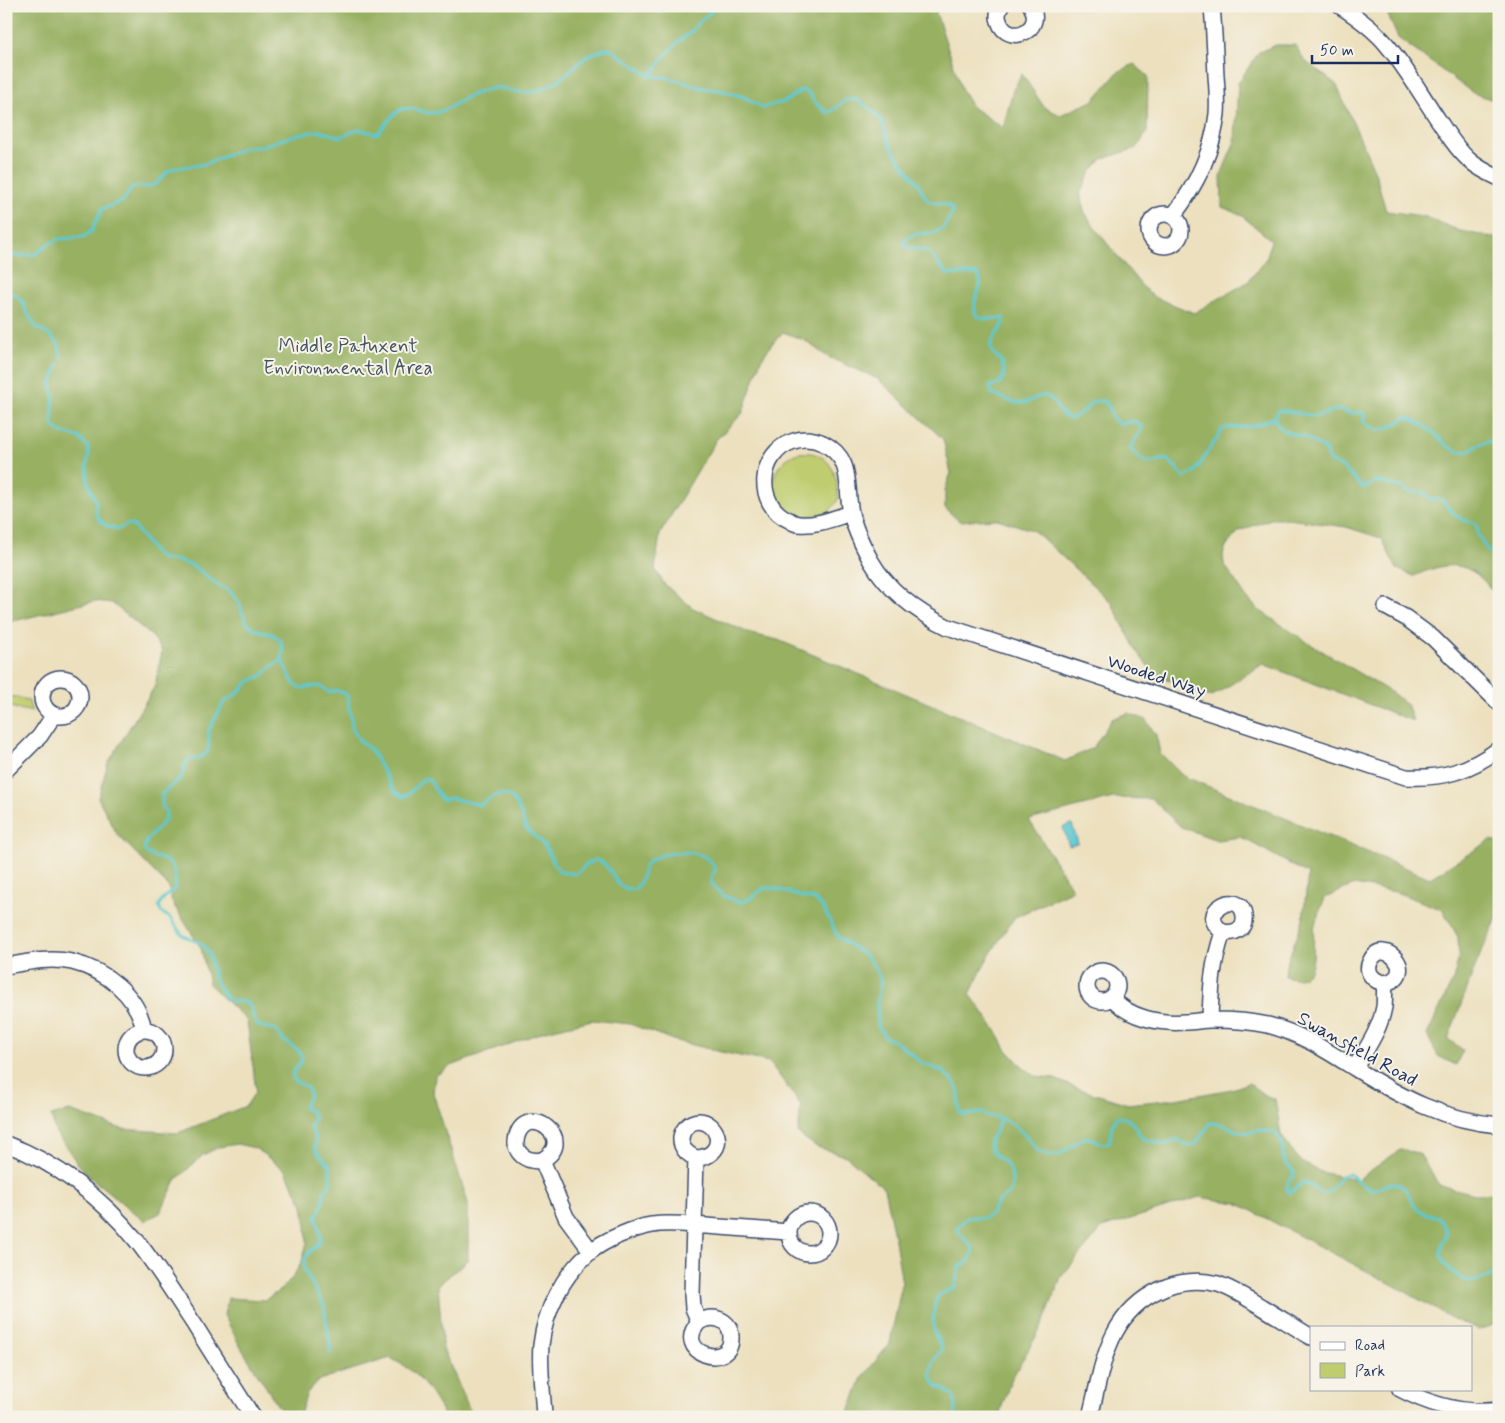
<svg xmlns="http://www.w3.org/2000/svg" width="1505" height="1423" font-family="Mynerve,sans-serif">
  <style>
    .green { fill: #bfcd6f; stroke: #6d7e66 }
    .forest { fill: #97b062; stroke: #597060 }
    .water { fill: #5cc9cf; stroke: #3c7c96 }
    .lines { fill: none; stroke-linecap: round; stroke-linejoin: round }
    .stream { stroke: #5cc9cf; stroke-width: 3 }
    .minor-casing { stroke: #3a4a6c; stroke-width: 18 }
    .minor { stroke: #fff; stroke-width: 15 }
    .labels { text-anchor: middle; stroke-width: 4; stroke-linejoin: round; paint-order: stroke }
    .park-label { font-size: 19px; fill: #445662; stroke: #f7f3e8 }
    .street-label { font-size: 19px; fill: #1b2f5e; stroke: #f7f3e8 }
  </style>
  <rect width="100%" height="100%" fill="#f7f3e8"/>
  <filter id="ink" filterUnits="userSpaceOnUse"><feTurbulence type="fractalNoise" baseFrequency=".02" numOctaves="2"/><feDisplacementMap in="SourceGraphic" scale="10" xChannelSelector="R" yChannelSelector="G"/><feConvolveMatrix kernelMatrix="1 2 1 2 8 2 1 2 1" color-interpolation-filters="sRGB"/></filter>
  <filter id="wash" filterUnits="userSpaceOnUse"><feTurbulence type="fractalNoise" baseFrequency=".0096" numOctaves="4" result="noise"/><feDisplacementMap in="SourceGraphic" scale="20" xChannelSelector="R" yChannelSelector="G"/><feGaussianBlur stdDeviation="1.12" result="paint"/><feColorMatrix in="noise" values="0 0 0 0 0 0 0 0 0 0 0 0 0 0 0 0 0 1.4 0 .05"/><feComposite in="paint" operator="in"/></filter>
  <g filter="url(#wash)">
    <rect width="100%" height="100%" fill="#ece0be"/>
    <path class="green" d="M798,453C822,450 835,464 837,487C837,490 839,496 838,499C837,503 831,508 829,512C819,514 808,518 798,516C794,515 791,512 788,510C762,494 772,462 798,453Z
      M6,695L28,700L32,712L6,706Z"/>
    <path class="forest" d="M6,6H975L973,8L935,10L962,90L972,107L1003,128L1013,90L1022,74L1044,107L1060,115L1093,101L1118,72L1134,64L1148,76L1147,132L1137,148L1102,159L1091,172L1080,193L1084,211L1094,227L1140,284L1154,297L1194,313L1248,282L1267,257L1271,240L1241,215L1222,207L1221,175L1235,141L1238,83L1259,52L1276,45H1295L1305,61L1336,84L1375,172L1386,211L1423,216L1460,231L1495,238L1499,241V599C1493,592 1487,584 1481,578C1460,558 1437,566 1414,576L1397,569L1381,538L1346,527L1289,519H1271L1239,531L1226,546L1223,555L1224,564L1246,597L1259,610L1307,642L1392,693L1407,704L1413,721L1263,664L1211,697L1195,691L1159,676L1146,664L1136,650L1111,602L1039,535L1032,530L997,519L959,521L945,508V490L951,473L943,439L878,379L828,357L804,340L783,332L771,345L761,360L742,414L716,440L660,534L655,569L664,584L693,608L751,634L778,640L1065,761L1093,748L1112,719L1129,713L1146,720L1156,735L1160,753L1183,776L1430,878L1491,840L1499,842V876L1497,882L1499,914L1477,962L1448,1039L1463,1050L1456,1065L1438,1056L1427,1035L1453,980L1459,957L1458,937L1443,910L1396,892L1354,885L1325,898C1322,907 1317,916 1315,924C1310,945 1323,988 1285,976L1286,966L1303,919L1308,874L1241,837L1217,840L1181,827L1152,799L1113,798L1029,820L1073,890L1015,917L1007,928L986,961L970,994L997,1032L1006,1049L1020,1064L1035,1076L1052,1078L1082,1090L1128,1104L1176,1099L1232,1089L1249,1083L1264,1095L1275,1099L1281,1135L1291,1150L1303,1163L1321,1172L1357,1180L1400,1150L1419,1153L1439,1185L1475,1194L1499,1193V1323L1478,1330L1451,1318L1399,1288L1237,1203L1199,1197L1102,1228L1061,1277L1043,1324L1011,1380L1001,1409L1000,1417H849V1411L862,1378L890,1343L902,1283L895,1240L884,1188L846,1156L817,1147L798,1134L801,1105L769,1062L721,1052L673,1040L630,1024L592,1020L545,1031L451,1066L435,1076L433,1093L468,1203V1260L438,1285L443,1349L473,1417H445C430,1390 419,1372 390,1358L319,1380L307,1393L299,1417H285L240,1346L224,1315L228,1298L265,1300L279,1291L293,1277L302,1261L307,1242L306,1225L303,1205L285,1170L255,1148L237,1144L219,1147L203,1155L176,1180L160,1213L144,1221L90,1177L78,1164L56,1133L51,1116L70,1111L122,1129L178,1133L246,1106L256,1091L247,1021L209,984L201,948L172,902L168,886L117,834L98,798L108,763L155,686L162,651L153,637L112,603L95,601L6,623Z
      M1384,6H1499V102L1473,93L1398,38Z"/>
    <path class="water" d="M1072,824L1078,843L1069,846L1063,827Z"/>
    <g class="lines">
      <path class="stream" d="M651,75L665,56L679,41L691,32L701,20L718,6
        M6,257L36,254L45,246L59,239L83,237L91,232L102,209L123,201L132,188L140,186L148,187L157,183L167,172L175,168L205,164L247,147H259L299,134L319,131L341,137L358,129L377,134C383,128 394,112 400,110C412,105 422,114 434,113C448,111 459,100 472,95C479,92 489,89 497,88C502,87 507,90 512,91C522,93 533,93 542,89C559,84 571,68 585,58C592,52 600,51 609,48L650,76L665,77L703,88L719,90L744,97L763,108C770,105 776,104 783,102C790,100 796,92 803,90L810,94L814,102L828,113L835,109L844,101L856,99L869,108L881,119L891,147L899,159L918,183L926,199L934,203H940L950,206L953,211L951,216L947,221L944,227L934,233L915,234L905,240L904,244L907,247L930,252L936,261L947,274H977C988,287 969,297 976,315L984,319L1003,318L1004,323C994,341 981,344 1002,362L1004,375L1000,383L990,386L992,394C1004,397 1014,406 1027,402C1033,400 1037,395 1045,396C1055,398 1057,411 1064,416C1066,417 1069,418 1072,419L1086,409L1093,401H1104L1109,407L1112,417L1116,422L1121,424L1134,421L1141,425L1142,428L1130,448C1135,455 1144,465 1154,462C1159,461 1161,459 1166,459L1176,467L1180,474L1185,477L1193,473L1199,466L1213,443L1218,438L1221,430L1225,428L1253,426L1274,418L1279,410L1315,416L1328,413L1334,410H1341L1350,413H1362L1366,416L1363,420L1364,422C1367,424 1371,428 1375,429C1384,432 1399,423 1406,417L1420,423L1435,434L1446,445L1458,452L1470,451L1479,444L1491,441L1499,446
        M6,292L17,296L23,302L26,311L36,327L51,336L59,345L61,357
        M59,364L51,384L54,397L52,421L54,427L62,433L78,437L87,446L89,451L87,466L88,483L96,502V511L99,520L107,526L118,529L129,524L134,526L157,556L167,560H175L192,565L218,585L230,591L240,604L242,612L247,623L255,629L274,635L281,641L283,649L282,660L294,684L301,688L314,686L322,687L329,692C336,690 341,690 347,695L353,730L360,741L371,750L395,792L403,797C414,793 417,782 426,778C435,783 435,795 443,800L451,798L480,805C497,792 509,787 520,811C523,816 522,821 525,826C529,834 539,838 544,845C551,854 551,862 560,872L576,874L587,864L595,860C598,861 601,861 603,863C617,873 612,891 636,889C637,886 639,884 640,882C644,875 642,866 649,861C665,850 711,846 715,871L711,876V882L717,890L724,896L740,902L748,900L764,888H774L802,897L814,899L824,909L838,937L866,956L875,968L881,981L877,1002L878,1026L885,1037L899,1044L922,1063L944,1072L956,1085L959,1093V1110L963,1115L983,1113L991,1117L1000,1118L1012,1124L1024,1134L1039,1152L1049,1155H1059L1083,1138H1092L1101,1143L1107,1144L1110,1140L1112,1125L1117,1117C1132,1116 1135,1129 1143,1139L1166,1144L1176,1139L1189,1146L1195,1145L1210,1123L1222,1124L1234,1130L1249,1133L1258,1130L1273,1132L1277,1135L1283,1146V1156L1285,1162L1294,1172L1293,1177L1288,1182L1287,1189L1290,1193L1303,1182C1313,1184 1315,1192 1325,1194L1331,1190L1341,1176L1349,1174C1356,1178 1364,1188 1372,1189C1381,1191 1387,1180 1397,1184C1409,1188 1409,1199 1416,1207C1429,1221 1437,1206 1447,1233C1444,1239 1442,1245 1441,1252C1441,1265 1460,1281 1473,1281C1483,1281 1488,1275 1499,1273
        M1271,419L1276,422L1283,430L1288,433L1305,437L1320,446L1324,448L1330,461L1342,467L1362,487L1366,488L1375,481L1401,487L1409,492L1424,493L1431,499L1442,500C1448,507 1453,514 1461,519C1465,522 1471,520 1475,524C1479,528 1477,530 1478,535C1478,535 1482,541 1482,542C1487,551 1489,553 1499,556
        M282,660L271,667L263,675L248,682L238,693L224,702L209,730V745L207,753L199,758L187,760L181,778L162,794V805L166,812L165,820L147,840L144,849C152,865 178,848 175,888L164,898L159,905L161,912L170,918L180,932L184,936L202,944L209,953L215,980L224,995L230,1001L236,1002L242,1001L249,1004C258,1023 249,1026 275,1029L282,1039L298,1050L302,1057L301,1062L292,1073L294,1080C300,1085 312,1086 309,1097C307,1102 304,1102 304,1108L311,1111L315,1118L310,1126L316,1139C311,1152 323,1157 330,1166V1185C319,1195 326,1196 322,1205C321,1209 318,1213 316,1217C319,1224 319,1231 321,1238L318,1245L310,1251L304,1261V1269L324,1306L331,1353
        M955,1417C956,1411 957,1403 954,1398C947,1386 932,1391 931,1373C931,1370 932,1365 933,1362C936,1357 940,1353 942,1349L935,1334L933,1322L935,1302L939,1295L955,1287L959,1267C967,1263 973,1259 973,1248L959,1233L957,1227L968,1217L984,1218L992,1213C997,1196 1007,1200 1011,1190C1012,1187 1012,1184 1012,1182C1013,1159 995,1162 990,1147C988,1139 994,1135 997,1129C998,1126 999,1121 1000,1118"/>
    </g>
  </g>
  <g filter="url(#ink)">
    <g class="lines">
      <defs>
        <path id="minor" d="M1001,6C998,11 997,16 999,21C1007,47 1046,31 1031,6
          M1340,6C1357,17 1374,29 1387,45C1407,69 1422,96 1439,121C1448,135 1457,149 1469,160C1478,168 1488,173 1499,178
          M1149 230a16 16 0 1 1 32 0a16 16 0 1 1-32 0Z
          M1173,216C1195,187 1213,151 1217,114C1218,102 1217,88 1216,76C1215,53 1214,29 1212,6
          M851,513C834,518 816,526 799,524C795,524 792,522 789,520C754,505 758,452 794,441C803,438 814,439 823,443C854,459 845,485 851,513C854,528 864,548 871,561C889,592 917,612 948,627L1406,777C1443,779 1469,771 1499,749
          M1386,607L1406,618L1433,638L1499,703
          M42 697a19 19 0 1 1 38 0a19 19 0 1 1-38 0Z
          M6,770L40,736L54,715
          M6,966C27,962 50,957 72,962C105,970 138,995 144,1030
          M1087 986a15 15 0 1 1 30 0a15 15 0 1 1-30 0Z
          M1112,997C1127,1018 1161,1024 1185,1022C1194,1022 1202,1020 1211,1020C1230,1020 1250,1021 1268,1025C1302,1034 1327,1051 1356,1069C1401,1097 1445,1121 1499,1125
          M1210,1020C1211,986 1212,965 1223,932C1233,934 1246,930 1244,916C1241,887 1194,912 1223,932
          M126 1049a19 19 0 1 1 38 0a19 19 0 1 1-38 0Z
          M1355,1068C1366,1049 1380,1030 1384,1007C1385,999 1384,991 1385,983C1419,975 1384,935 1371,960C1364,972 1374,982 1385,983
          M6,1144C56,1162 103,1199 136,1240C157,1266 175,1296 194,1324C213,1355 233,1386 253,1417
          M696,1158C664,1145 690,1108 711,1126C713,1128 716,1132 717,1136C720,1150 708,1158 696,1158L692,1294L693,1308L699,1322C713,1314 731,1319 731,1337C732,1372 671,1353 699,1322
          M542,1160C527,1163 512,1153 517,1136C527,1102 579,1140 542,1160L566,1217L591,1251
          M789 1233a20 20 0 1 1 40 0a20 20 0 1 1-40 0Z
          M1400,1389C1431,1405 1464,1415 1499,1410
          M544,1417C543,1393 539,1368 541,1345C545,1310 563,1275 590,1252C604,1240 634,1228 652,1225C670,1222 688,1225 706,1226C733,1228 761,1230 789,1232
          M1090,1417C1103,1365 1107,1314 1161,1289C1178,1281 1200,1279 1218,1284C1233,1289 1248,1299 1262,1307C1278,1317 1295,1327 1311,1337"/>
      </defs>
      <use href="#minor" class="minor-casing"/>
      <use href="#minor" class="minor"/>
    </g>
  </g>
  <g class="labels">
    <g class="park-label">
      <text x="348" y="352">Middle Patuxent<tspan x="348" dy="22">Environmental Area</tspan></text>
    </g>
    <g class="street-label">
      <text transform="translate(1157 675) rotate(18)" y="7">Wooded Way</text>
      <text transform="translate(1358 1048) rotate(29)" y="7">Swansfield Road</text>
    </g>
  </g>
  <rect width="1505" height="1423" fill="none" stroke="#f7f3e8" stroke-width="25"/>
  <rect x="1310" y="1326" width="162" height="65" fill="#f7f3e8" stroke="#9fa5b1"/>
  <rect x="1320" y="1342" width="25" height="8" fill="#ffffff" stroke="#9fa5b1"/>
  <text x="1355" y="1350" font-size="15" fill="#1b2f5e">Road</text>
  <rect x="1320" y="1363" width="25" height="15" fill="#bfcd6f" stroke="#9fa5b1"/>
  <text x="1355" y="1376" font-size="15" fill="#1b2f5e">Park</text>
  <path d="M1312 55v8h86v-8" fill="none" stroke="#1b2f5e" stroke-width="2.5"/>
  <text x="1320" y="55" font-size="15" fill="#1b2f5e" stroke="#f7f3e8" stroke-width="4" paint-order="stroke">50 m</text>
</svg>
